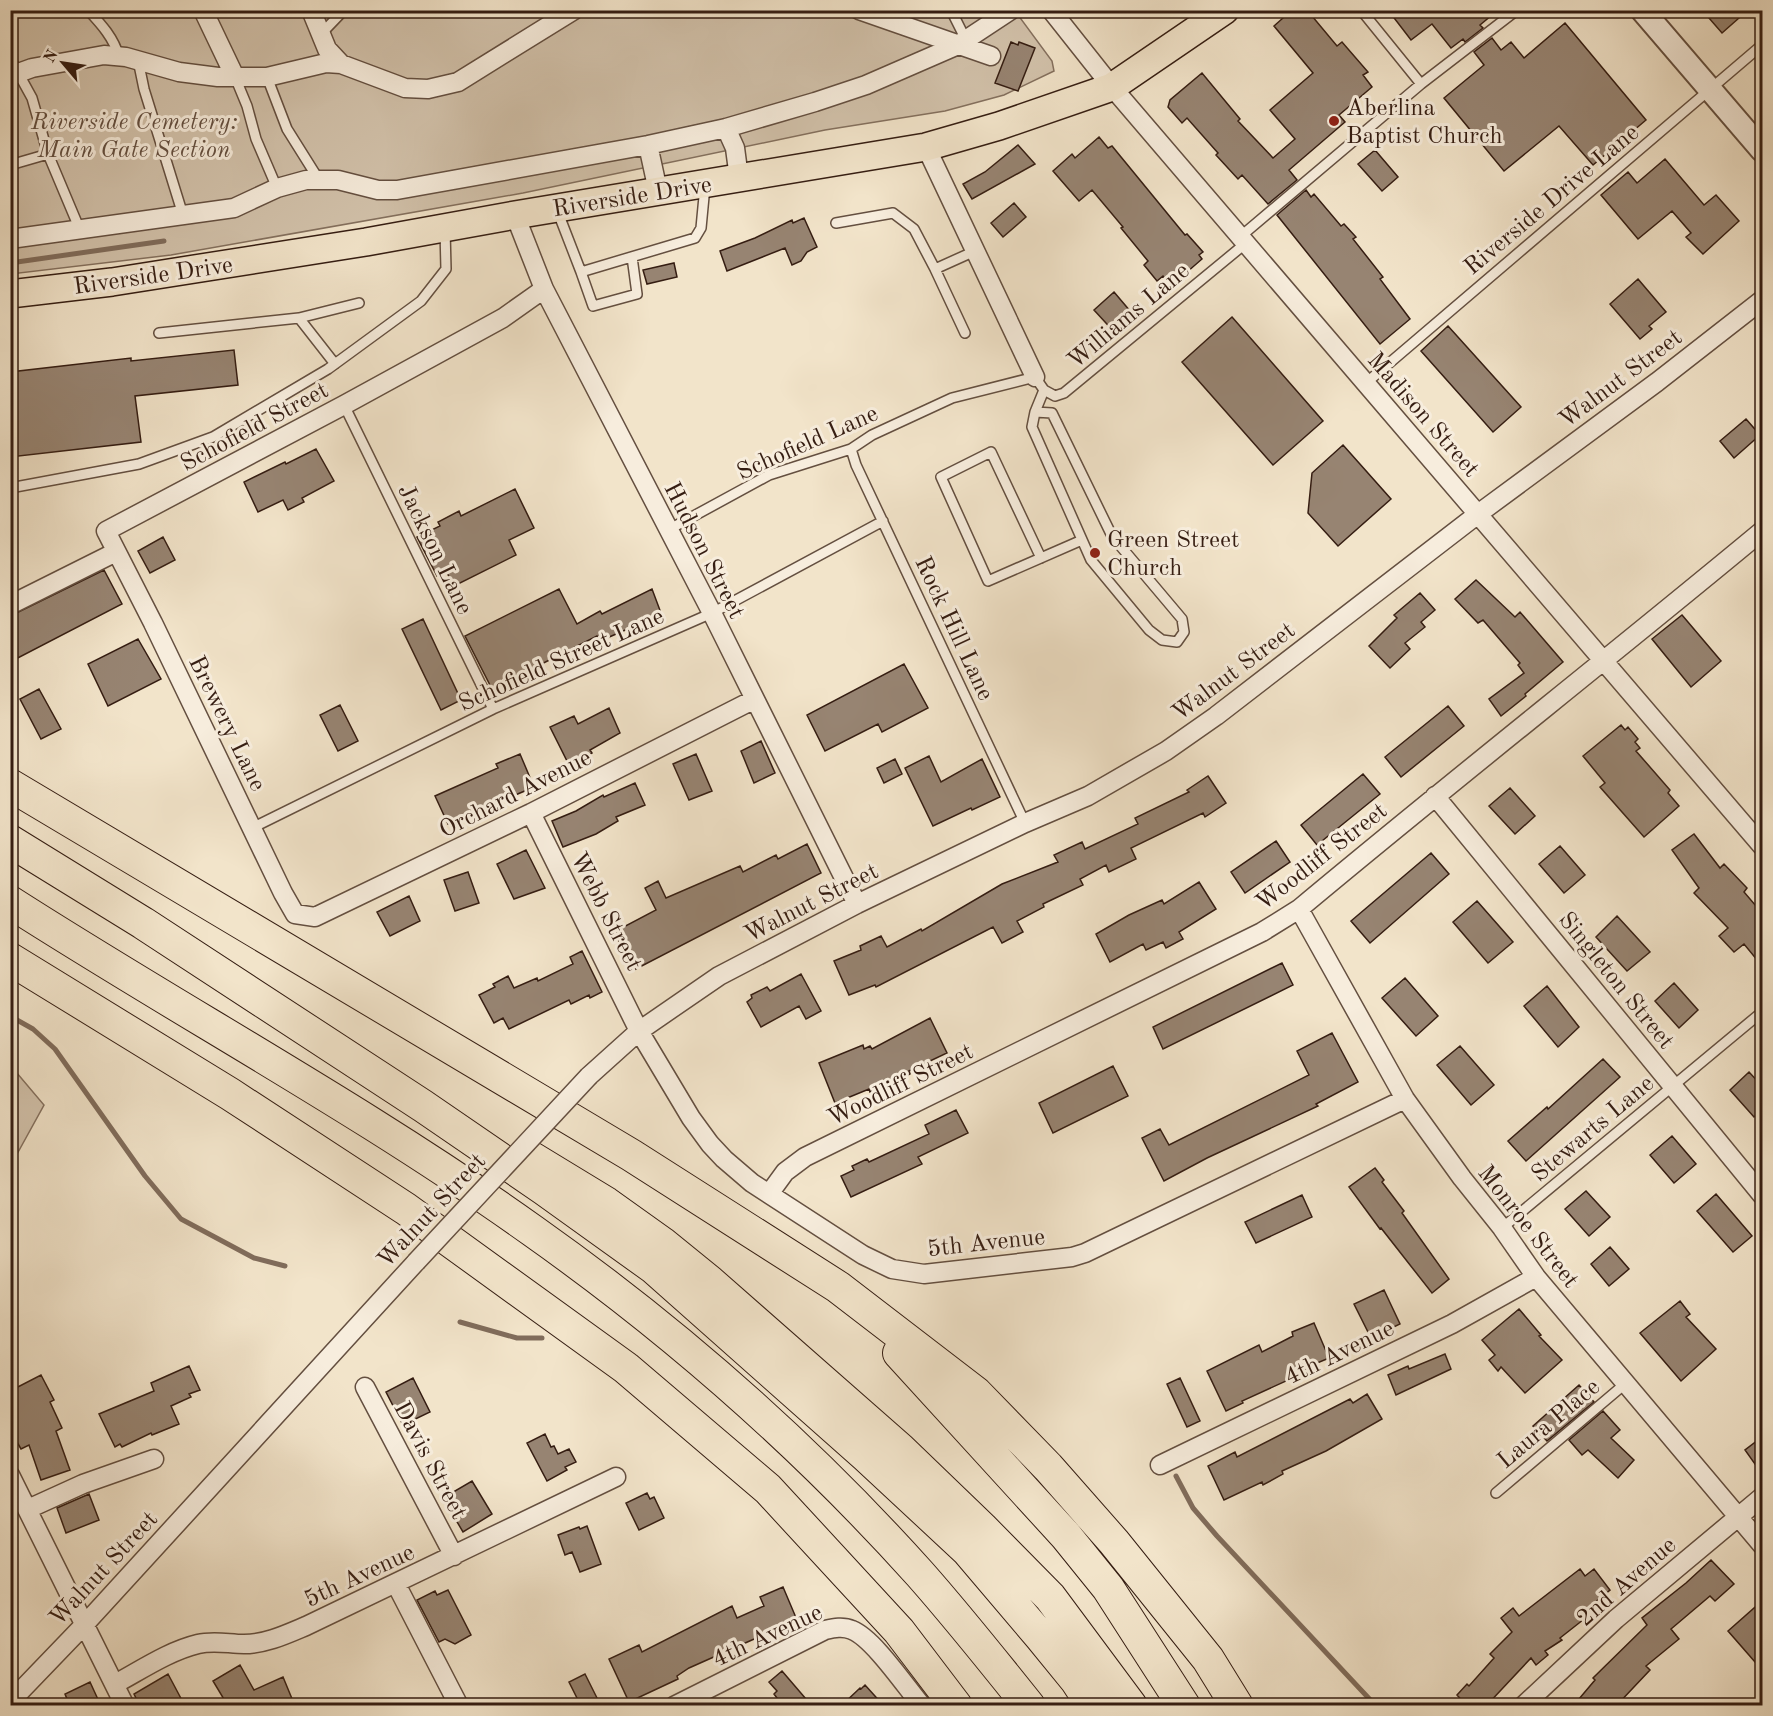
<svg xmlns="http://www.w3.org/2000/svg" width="1773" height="1716" font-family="'Old Standard TT',serif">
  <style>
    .green { fill: #d2c2ab; stroke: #84705e; stroke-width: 1.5 }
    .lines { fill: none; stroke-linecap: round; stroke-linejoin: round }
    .stream { stroke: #806c5b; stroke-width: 5 }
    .building { fill: #978472; stroke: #351d12; stroke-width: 1.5 }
    .service-casing { stroke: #644f40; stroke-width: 12 }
    .minor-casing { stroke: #644f40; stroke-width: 21 }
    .tertiary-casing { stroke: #644f40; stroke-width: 26 }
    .primary-casing { stroke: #351d12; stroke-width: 30 }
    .motorway-casing { stroke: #351d12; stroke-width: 34 }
    .service { stroke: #f7eddd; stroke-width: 9 }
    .minor { stroke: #f7eddd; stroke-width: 18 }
    .tertiary { stroke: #f7eddd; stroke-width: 22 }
    .primary { stroke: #f2e4ca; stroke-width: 27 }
    .motorway { stroke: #f2e4ca; stroke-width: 32 }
    .minor-bridge-casing { stroke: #644f40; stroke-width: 21; stroke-linecap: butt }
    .minor-bridge { stroke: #f7eddd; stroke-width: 18 }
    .poi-dot { fill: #8f2418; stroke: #f7eddd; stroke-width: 2 }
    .labels { text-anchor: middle; stroke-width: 6; stroke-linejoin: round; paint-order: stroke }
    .poi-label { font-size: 24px; fill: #351d12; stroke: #f7eddd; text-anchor: start }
    .park-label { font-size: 24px; font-style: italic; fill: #644f40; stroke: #f7eddd }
    .street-label { font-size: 24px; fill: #351d12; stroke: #f7eddd }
  </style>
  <rect width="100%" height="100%" fill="#f2e4ca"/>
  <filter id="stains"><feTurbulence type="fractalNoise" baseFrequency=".00333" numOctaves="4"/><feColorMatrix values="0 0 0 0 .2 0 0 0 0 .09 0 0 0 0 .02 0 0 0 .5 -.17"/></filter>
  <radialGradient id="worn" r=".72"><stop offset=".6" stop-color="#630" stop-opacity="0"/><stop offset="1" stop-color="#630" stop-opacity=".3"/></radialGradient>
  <path class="green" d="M10,11H1015L1052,61L1054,71L1004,95L945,111L825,130L523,193L171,255L11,274Z
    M11,1066L44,1105L11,1165Z"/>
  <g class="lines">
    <path class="stream" d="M10,263L164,241
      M10,1016L33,1029L55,1049L145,1176L181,1219L254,1258L285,1266
      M460,1322L517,1338H542
      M1176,1476L1193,1508L1217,1536L1376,1706"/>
  </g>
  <path class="building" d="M1292,10H1307L1337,46L1342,42L1368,72L1363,75L1372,87L1339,115L1345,122L1289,170L1297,180L1268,204L1242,175L1238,179L1216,155L1218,153L1187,118L1182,123L1168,107L1170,100L1202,73L1240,119L1238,121L1273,158L1295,139L1270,110L1313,73L1274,26Z
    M1388,10H1498L1480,25L1483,28L1465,42L1463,39L1451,48L1432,24L1411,40Z
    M1702,10H1748L1722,33Z
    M1565,23L1646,120L1593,165L1559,126L1504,171L1444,98L1484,65L1474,52L1492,38L1501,50L1511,42L1524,58Z
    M1011,42L1018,45L1019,42L1035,48L1018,91L995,83Z
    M1099,137L1108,148L1112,146L1185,235L1187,234L1203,252L1199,255L1202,259L1171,286L1163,276L1157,281L1144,265L1148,261L1121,228L1123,227L1092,190L1079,201L1053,171L1072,154L1075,158Z
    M1018,145L1035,164L972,199L963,184L985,172Z
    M1375,150L1398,177L1382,191L1358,164Z
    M1665,159L1704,205L1716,195L1739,221L1703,254L1686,237L1691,233L1672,211L1638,239L1601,195L1628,172L1637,183Z
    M1306,190L1311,197L1314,194L1341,226L1344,224L1356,237L1353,239L1383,277L1380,279L1410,319L1380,344L1277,215Z
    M1014,203L1026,217L1003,237L991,223Z
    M804,218L817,247L807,252L801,261L792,265L785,248L727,271L720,251L755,238L792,220L793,223Z
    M674,263L677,277L647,284L643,270Z
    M1638,279L1666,312L1649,326L1652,329L1640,339L1610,304Z
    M1114,292L1136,318L1117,335L1094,310Z
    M1232,317L1323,421L1273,465L1182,362Z
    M1448,326L1521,407L1493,432L1421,351Z
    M234,350L238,385L135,396L141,442L10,457V372L131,358V361Z
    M1746,419L1760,435L1734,458L1720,441Z
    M1343,445L1391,499L1338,546L1308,513L1312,473Z
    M316,449L334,481L302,498L304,502L288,510L283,500L258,512L244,482L285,462L286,464Z
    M515,489L534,528L509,540L516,555L454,586L446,571L437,576L417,537L440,526L438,522L459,511L461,516Z
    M163,537L175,560L150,573L138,551Z
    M104,570L122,604L10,662V616Z
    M1476,580L1515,617L1520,612L1563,662L1525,694L1526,696L1501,716L1489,699L1524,673L1518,665L1520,663L1483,620L1478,623L1455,599Z
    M559,589L577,624L600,611L602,614L652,589L661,613L629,625L630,628L600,641L597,636L492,689L465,636Z
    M1420,593L1435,610L1421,622L1425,627L1405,643L1410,649L1390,668L1369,646L1397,618L1394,615Z
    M1682,615L1721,661L1691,687L1652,639Z
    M423,619L461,700L441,710L402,629Z
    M138,639L161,679L108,706L88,664Z
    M904,664L928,708L882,732L878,724L825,751L807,715Z
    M39,689L61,729L41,739L20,699Z
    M340,705L358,741L338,751L320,715Z
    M1448,706L1464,726L1401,777L1385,757Z
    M609,708L620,733L590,750L592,753L569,765L550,727L574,716L578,724Z
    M1621,725L1625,730L1628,727L1638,739L1635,742L1640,748L1636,751L1670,790L1668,793L1679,806L1644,837L1600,787L1605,783L1583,756Z
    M761,741L775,773L754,783L741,751Z
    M520,754L534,787L448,824L435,796L498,768L496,764Z
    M696,754L712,791L689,800L673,764Z
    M929,756L941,782L982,759L1000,797L972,810L971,808L933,826L905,768Z
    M895,759L902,774L884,783L877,768Z
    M1363,774L1380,794L1317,845L1301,825Z
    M1208,776L1226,803L1205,817L1203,813L1131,848L1136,859L1109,872L1106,865L1080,879L1083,885L1043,904L1044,907L1017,921L1023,932L1002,943L993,927L876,987L875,985L849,995L834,961L861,950L860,946L881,936L887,947L921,929L922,931L1002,884L1058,862L1054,855L1082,842L1085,849L1138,824L1135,818L1189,792L1187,790Z
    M635,783L645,805L616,817L618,821L596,834L563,847L552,821L576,811L603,795L604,797Z
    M1510,788L1535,816L1515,834L1489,806Z
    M1694,834L1720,868L1724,864L1747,888L1744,892L1762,913V966L1744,944L1734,952L1719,936L1728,928L1694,893L1699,888L1672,850Z
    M1276,841L1290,862L1245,893L1231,872Z
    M807,844L821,873L634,970L614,932L656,910L645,888L658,881L666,898L740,866L743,872L776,855L778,859Z
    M1560,846L1585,875L1564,893L1539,864Z
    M526,850L545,888L514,899L497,864Z
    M1431,853L1449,874L1370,943L1351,921Z
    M468,872L479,903L455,911L444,880Z
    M1199,882L1216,909L1179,932L1183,939L1166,948L1163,942L1146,950L1143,944L1110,962L1096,934L1129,915L1162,900L1164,904Z
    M409,896L420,921L390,936L377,912Z
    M1477,901L1513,942L1488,963L1453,922Z
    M1617,916L1650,952L1627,971L1596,937Z
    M582,951L602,992L590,998L589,995L571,1004L569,1000L509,1029L503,1018L494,1023L479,995L495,987L493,984L508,976L514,988L537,978L538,981L573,964L570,957Z
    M1282,963L1293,985L1163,1049L1153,1027Z
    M801,974L821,1011L806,1019L799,1006L761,1027L747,1002L752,998L751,995L767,987L770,991Z
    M1405,978L1438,1016L1416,1036L1382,998Z
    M1674,983L1698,1010L1679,1028L1655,1001Z
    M1547,986L1579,1027L1558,1047L1524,1006Z
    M930,1018L947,1053L909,1071L910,1074L889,1085L870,1092L869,1089L835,1103L819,1063L863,1045L864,1049L870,1046L872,1049Z
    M1332,1033L1358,1082L1316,1104L1318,1106L1207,1158L1164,1181L1142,1138L1160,1129L1169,1145L1309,1075L1297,1051Z
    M1460,1046L1494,1085L1471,1105L1437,1065Z
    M1603,1059L1620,1077L1526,1161L1508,1141L1547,1107L1548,1109Z
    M1113,1066L1128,1096L1053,1133L1039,1103Z
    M1749,1072L1762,1086V1110L1754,1117L1730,1090Z
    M956,1110L968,1133L918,1157L922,1164L851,1197L841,1176L854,1170L852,1166L867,1159L869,1162L929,1134L925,1125Z
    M1672,1136L1696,1164L1674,1183L1650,1155Z
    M1375,1168L1384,1180L1382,1182L1404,1211L1402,1213L1449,1279L1432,1293L1381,1228L1380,1229L1349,1187Z
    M1586,1191L1610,1217L1589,1236L1565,1209Z
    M1716,1194L1752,1236L1733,1252L1697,1211Z
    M1302,1195L1312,1217L1256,1243L1245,1222Z
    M1610,1247L1629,1269L1609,1286L1591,1264Z
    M1384,1290L1400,1324L1371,1338L1354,1304Z
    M1680,1301L1690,1314L1686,1317L1716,1349L1681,1381L1640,1333Z
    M1519,1309L1541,1335L1539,1336L1562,1360L1525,1393L1501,1367L1498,1371L1489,1360L1495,1355L1482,1340Z
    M1314,1323L1329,1358L1317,1363L1319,1366L1242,1401L1243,1403L1226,1411L1207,1371L1259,1345L1262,1352L1293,1336L1292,1332Z
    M1445,1354L1451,1369L1396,1395L1388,1375L1408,1366L1409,1369Z
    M189,1366L200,1390L189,1394L191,1397L171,1406L179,1424L152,1435L151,1433L122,1447L120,1444L115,1447L99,1414L154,1391L151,1383Z
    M41,1375L54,1400L50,1402L62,1428L56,1431L70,1470L41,1480L29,1445L21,1449L10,1430V1391Z
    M413,1378L430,1412L403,1425L386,1392Z
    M1180,1378L1200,1421L1187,1427L1167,1384Z
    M1579,1385L1594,1402L1547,1441L1533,1426Z
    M1367,1394L1382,1419L1326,1451L1282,1471L1283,1474L1263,1485L1262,1482L1224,1500L1208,1466L1235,1452L1237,1457L1350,1399L1353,1403Z
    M1603,1411L1620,1430L1611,1438L1634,1460L1618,1478L1588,1450L1582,1455L1569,1440Z
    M545,1434L551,1447L554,1446L558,1454L569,1449L576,1462L565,1467L567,1470L547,1481L527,1443Z
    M1762,1437V1474L1745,1450Z
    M472,1481L492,1514L463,1532L443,1498Z
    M647,1493L650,1499L654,1497L664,1518L639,1530L626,1503Z
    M89,1494L99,1520L66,1533L57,1508Z
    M587,1526L601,1564L580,1572L572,1552L565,1555L558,1535L579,1527L580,1529Z
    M1711,1560L1734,1584L1715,1601L1710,1596L1671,1629L1679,1639L1646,1666L1650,1670L1616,1706H1573L1595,1680L1593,1678L1647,1625L1642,1618L1686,1583Z
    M1580,1569L1585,1576L1594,1569L1610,1590L1584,1611L1588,1616L1560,1638L1562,1640L1545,1651L1548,1655L1536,1665L1531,1658L1486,1706H1467L1457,1695L1467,1684L1469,1686L1494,1658L1490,1654L1512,1632L1501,1618L1513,1608L1519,1616Z
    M783,1587L797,1620L689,1668L677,1676L678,1679L629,1702L609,1659L639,1645L642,1652L732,1606L737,1618L764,1606L760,1597Z
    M448,1590L471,1635L455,1644L445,1639L439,1642L417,1600L435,1591L437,1595Z
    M1762,1601V1670L1728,1631Z
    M240,1665L254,1690L283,1677L295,1706H228L213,1681Z
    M782,1671L812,1706H783L774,1694L777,1691L769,1682Z
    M168,1674L185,1706H140L134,1694Z
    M585,1674L601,1706H581L569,1682Z
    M90,1682L101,1706H70L65,1694Z
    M865,1685L884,1706H841L860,1688L861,1689Z"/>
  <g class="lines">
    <defs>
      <path id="service" d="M88,10C101,24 114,38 119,57
        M951,10L966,40
        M1361,10L1421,84
        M321,34L344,10
        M10,58L32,98L48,154L80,230
        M138,60L144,89L183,215
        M235,77L247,106L256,139L277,188
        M267,77L287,129L319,180
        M10,165L48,154
        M557,210L581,272
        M836,223L893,213L914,229L935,269
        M1240,237L1421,84L1517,10
        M632,257L637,294L593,306L581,272L695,238L701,228L705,186
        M299,318L359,303
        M159,333L299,318L335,364
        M965,333L935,269L975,251
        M1366,383L1762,45
        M344,405L493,709
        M1035,412L1052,413L1112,536L1182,619L1184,632L1177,642L1162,640L1149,630L1091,560L1032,427L1035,412L1044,390
        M851,449L856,465L1025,823
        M10,488L139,464L213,437L328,369L421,301L446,269L445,230
        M668,530L769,475L851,449L872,435L952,398L1035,377L1044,390L1055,396L1064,393L1246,243
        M1041,558L991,452L941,477L988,581L1082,540
        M252,828L493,709L712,613L883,521
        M1502,1228L1762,1012
        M1496,1493L1626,1383"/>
      <path id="minor" d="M203,10L235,77
        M311,10L327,49L341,64L405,88L428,89L458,82L574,10
        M859,10L991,56
        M1051,10L1112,87L1762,846
        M10,76L32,68L104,55L126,57L179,72L218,77H267L326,63L341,64
        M726,128L735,148L739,178
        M648,145L658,191
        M926,147L1035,377
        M515,215L544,289L712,613L857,904
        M10,239L234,208L277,188L306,180H338L378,190H397L648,145L726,128L815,102L866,85L958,45L1011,10
        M544,289L503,318L344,405L106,531L153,623L283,893L295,914L315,917L531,813L753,700
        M10,605L116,552
        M1435,796L1762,1195
        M531,813L639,1031L691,1118L710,1144L724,1159L752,1183L863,1255L892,1269L924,1274L1072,1257L1085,1253L1405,1099
        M1299,909L1405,1099L1462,1178L1502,1228L1536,1277L1762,1545
        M589,1076L639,1031L719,976L857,904L1025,823L1088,796L1166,751L1216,716L1478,514L1657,382L1762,300
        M769,1194L785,1172L805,1157L1262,932L1299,909C1452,781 1609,658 1762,531
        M365,1387L454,1556
        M1160,1465L1452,1324L1536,1277
        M10,1475L125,1706
        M28,1509L83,1484L154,1459
        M396,1584L459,1706
        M115,1684C141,1670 169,1651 198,1644C214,1640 229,1644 244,1644C266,1644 287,1634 306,1626L616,1477
        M10,1702L85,1624L416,1262
        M674,1706L825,1630C834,1628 843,1626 852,1630C873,1638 906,1687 922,1706
        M1523,1706L1616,1619L1762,1497"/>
      <path id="tertiary" d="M1642,10L1762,150"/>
      <path id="primary" d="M10,294L112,282L366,242L515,215L926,147L999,126L1112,87L1225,10"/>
      <path id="motorway" d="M10,785L631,1155L838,1287L976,1393L1048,1467L1114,1542L1208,1659L1237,1706
        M10,841L143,923L423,1106L544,1189L654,1268L866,1456L967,1550L1040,1636L1076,1680L1093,1706
        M10,902C183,1013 365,1111 533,1231C673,1330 805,1446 920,1574C958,1617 993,1661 1029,1706
        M10,959L230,1094L406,1209L626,1368L768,1489L899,1631L956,1706
        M532,1158L606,1203L662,1243L710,1282L900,1449L982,1528L1050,1597L1131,1706
        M899,1353L1066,1536L1108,1588L1184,1706"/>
    </defs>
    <use href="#service" class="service-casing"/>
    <use href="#minor" class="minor-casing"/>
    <use href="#tertiary" class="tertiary-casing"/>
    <use href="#primary" class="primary-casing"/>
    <use href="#motorway" class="motorway-casing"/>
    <use href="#service" class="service"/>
    <use href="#minor" class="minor"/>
    <use href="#tertiary" class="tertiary"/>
    <use href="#primary" class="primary"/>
    <use href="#motorway" class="motorway"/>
    <defs>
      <path id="minor-bridge" d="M416,1262L589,1076"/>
    </defs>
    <use href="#minor-bridge" class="minor-bridge-casing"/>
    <use href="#minor-bridge" class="minor-bridge"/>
  </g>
  <g class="poi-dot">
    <circle cx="1334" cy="121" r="6"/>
    <circle cx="1095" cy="553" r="6"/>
  </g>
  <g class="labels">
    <g class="poi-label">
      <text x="1346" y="115">Aberlina<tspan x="1346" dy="28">Baptist Church</tspan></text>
      <text x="1107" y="547">Green Street<tspan x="1107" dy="28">Church</tspan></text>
    </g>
    <g class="park-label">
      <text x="134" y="129">Riverside Cemetery:<tspan x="134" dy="28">Main Gate Section</tspan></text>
    </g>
    <g class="street-label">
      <text transform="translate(632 196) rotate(-9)" y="8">Riverside Drive</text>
      <text transform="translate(1551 199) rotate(-40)" y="8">Riverside Drive Lane</text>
      <text transform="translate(153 275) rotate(-8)" y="8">Riverside Drive</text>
      <text transform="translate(1128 315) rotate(-40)" y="8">Williams Lane</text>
      <text transform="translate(1620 378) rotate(-37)" y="8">Walnut Street</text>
      <text transform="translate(1424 414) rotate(49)" y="8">Madison Street</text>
      <text transform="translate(254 426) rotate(-28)" y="8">Schofield Street</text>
      <text transform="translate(807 442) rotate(-24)" y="8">Schofield Lane</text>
      <text transform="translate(436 549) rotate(64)" y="8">Jackson Lane</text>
      <text transform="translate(705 550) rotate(63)" y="8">Hudson Street</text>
      <text transform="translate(955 628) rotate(65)" y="8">Rock Hill Lane</text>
      <text transform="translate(561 659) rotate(-24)" y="8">Schofield Street Lane</text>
      <text transform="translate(1233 671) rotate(-37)" y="8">Walnut Street</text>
      <text transform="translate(228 723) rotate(64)" y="8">Brewery Lane</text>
      <text transform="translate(515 793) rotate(-27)" y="8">Orchard Avenue</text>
      <text transform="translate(1321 856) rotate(-38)" y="8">Woodliff Street</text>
      <text transform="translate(811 902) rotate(-27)" y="8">Walnut Street</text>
      <text transform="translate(607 911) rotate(63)" y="8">Webb Street</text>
      <text transform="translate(1617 980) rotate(51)" y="8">Singleton Street</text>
      <text transform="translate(900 1084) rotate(-26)" y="8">Woodliff Street</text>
      <text transform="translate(1592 1128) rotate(-40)" y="8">Stewarts Lane</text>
      <text transform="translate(431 1210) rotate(-47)" y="8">Walnut Street</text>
      <text transform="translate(1529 1226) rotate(52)" y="8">Monroe Street</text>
      <text transform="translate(986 1242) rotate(-6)" y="8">5th Avenue</text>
      <text transform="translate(1339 1352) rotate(-26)" y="8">4th Avenue</text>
      <text transform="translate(1548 1423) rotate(-40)" y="8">Laura Place</text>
      <text transform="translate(431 1460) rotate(62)" y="8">Davis Street</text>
      <text transform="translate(103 1568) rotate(-47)" y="8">Walnut Street</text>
      <text transform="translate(359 1575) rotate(-25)" y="8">5th Avenue</text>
      <text transform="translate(1626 1581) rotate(-41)" y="8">2nd Avenue</text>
      <text transform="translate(767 1635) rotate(-25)" y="8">4th Avenue</text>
    </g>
  </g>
  <rect width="1773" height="1716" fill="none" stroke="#f2e4ca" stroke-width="36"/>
  <rect x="12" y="12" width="1749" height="1692" fill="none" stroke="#351d12" stroke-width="3"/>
  <rect x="18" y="18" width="1737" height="1680" fill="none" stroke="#351d12" stroke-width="1.5"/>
  <g transform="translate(63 63) rotate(299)" stroke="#f7eddd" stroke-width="4.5" paint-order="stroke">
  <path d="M0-4.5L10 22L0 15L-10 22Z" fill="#351d12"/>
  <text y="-9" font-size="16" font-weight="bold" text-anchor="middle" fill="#351d12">N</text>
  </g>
  <rect width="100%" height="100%" filter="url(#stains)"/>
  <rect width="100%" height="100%" fill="url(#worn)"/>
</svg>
